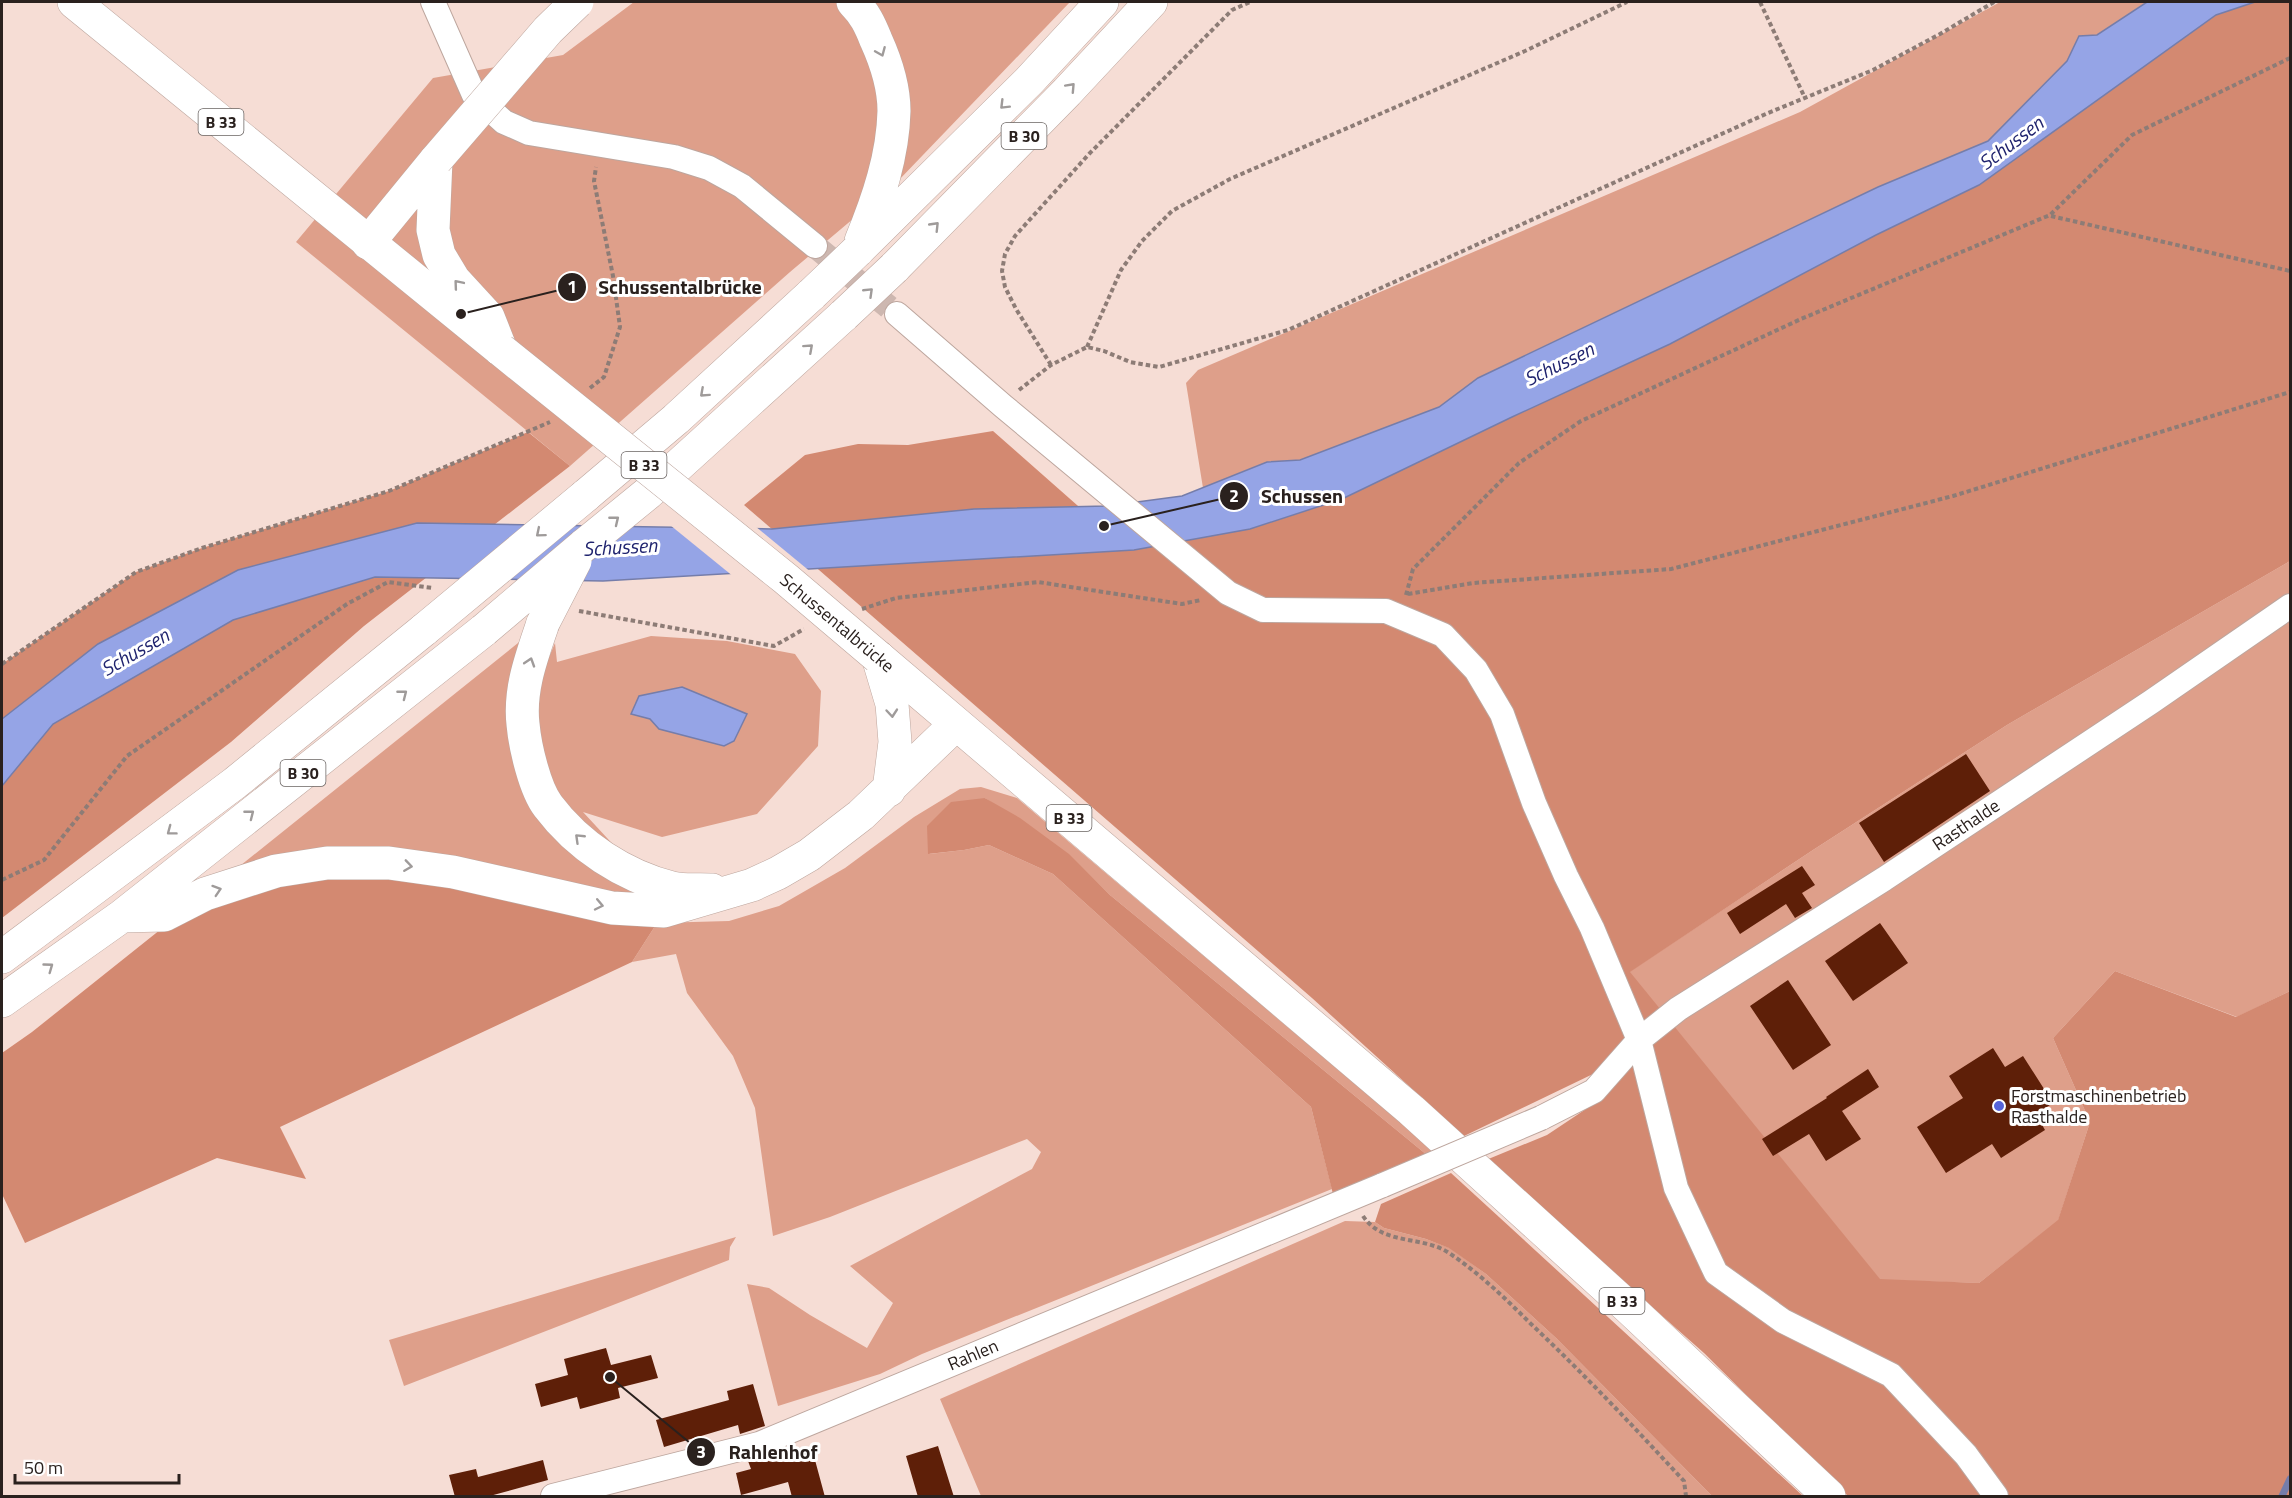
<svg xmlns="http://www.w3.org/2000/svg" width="2292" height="1498" font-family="'Titillium Web',sans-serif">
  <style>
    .green { fill: #de9f8a }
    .forest { fill: #d38971 }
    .water { fill: #95a4e6; stroke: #757daa; stroke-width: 1.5 }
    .pier { fill: #f6ddd5 }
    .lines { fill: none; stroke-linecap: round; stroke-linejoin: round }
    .stream { stroke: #757daa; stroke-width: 7 }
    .building { fill: #5e1f08 }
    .street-tunnel { stroke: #cdb7b0; stroke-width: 24; stroke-dasharray: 24 12; stroke-linecap: butt }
    .street-casing { stroke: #bda69e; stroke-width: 26 }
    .primary-casing { stroke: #bda69e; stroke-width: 34 }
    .highway-casing { stroke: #bda69e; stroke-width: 34 }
    .path { stroke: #8d7c76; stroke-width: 4; stroke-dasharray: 4.5 3; stroke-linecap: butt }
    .street { stroke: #fff; stroke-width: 24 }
    .primary { stroke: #fff; stroke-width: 33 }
    .highway { stroke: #fff; stroke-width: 33 }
    .street-bridge-casing { stroke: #bda69e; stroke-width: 26; stroke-linecap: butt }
    .primary-bridge-casing { stroke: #bda69e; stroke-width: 34; stroke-linecap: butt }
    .highway-bridge-casing { stroke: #bda69e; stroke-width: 34; stroke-linecap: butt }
    .street-bridge { stroke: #fff; stroke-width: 24 }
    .primary-bridge { stroke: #fff; stroke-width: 33 }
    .highway-bridge { stroke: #fff; stroke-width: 33 }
    .oneway { stroke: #9f9b9a }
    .poi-dot { fill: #5563d9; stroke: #fff; stroke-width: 2 }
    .labels { text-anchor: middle; stroke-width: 6; stroke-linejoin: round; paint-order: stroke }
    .shield { fill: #fff; stroke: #6a6462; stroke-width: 1.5 }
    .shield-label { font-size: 16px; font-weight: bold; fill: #2a211e }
    .street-label { font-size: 18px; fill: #2a211e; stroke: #fff }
    .poi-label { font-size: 18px; fill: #2a211e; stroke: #fff; text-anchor: start }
    .water-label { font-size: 20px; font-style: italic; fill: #1f236e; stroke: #fff }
    .leader { fill: none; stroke: #2a211e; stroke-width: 2 }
    .callout-dot { fill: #2a211e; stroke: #fff; stroke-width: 2 }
    .mark-label { font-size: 18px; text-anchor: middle; font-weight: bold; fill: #fff }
    .callout-label { font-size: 20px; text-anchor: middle; font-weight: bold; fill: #2a211e; stroke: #fff; stroke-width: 6; stroke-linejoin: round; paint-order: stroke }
  </style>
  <rect width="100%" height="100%" fill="#f6ddd5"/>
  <path class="green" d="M634,2H1070L898,181L790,272L570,466L296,242L433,78L563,55Z
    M2000,2H2147L2097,35L2079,36L2067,61L1988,141L1878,187L1478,378L1439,407L1327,451L1300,460L1267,462L1203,488L1186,383L1198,370L1800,112Z
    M2290,561V991L2237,1017L2115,971L2053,1038L2090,1122L2058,1221L1979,1283L1880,1280L1629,972L1813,850L2007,725Z
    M543,623L529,763L664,911L205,894Z
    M651,636L727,641L795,654L821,691L818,746L757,814L662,837L583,812L620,852L582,825L546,777L535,726L538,683L555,643L557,662Z
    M981,787L1017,798L1434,1151L1427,1155L1110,895L1068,854L985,798L929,854L964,850L989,845L1053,874L1311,1107L1332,1189L922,1354L880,1374L778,1406L747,1284L769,1288L810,1315L867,1348L893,1303L850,1266L1032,1169L1041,1152L1027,1139L830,1217L773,1236L755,1108L733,1056L687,993L676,954L632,962L657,923L729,921L779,906L845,868L914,817L960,789Z
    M1345,1221L1375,1222L1384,1228L1426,1239L1450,1248L1486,1274L1556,1338L1712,1496H981L940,1399Z
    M736,1237L730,1247L729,1260L404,1386L389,1340Z"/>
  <path class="forest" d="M2255,2H2290V561L2007,725L1813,850L1630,972L1880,1279L1979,1283L2058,1220L2090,1122L2053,1038L2115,971L2236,1017L2290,991V1496H1848L1704,1353L1486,1160L1547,1135L1607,1095L1593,1074L1464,1136L1312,998L744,505L805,455L858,444L908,445L993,431L1086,513L1250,529L1342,499L1512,417L1670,344L1876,235L1979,185L2216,15Z
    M528,432L570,466L364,626L231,742L2,918V664L136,572L202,548L389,491Z
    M985,798L1020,818L1069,854L1110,895L1427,1155L1334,1198L1311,1107L1053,874L989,845L964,850L928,854L927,826L951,802Z
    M327,863L657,923L632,962L280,1127L306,1179L217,1158L25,1243L2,1194V1053L32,1032L205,894Z
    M1451,1173L1803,1496H1712L1556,1338L1486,1274L1449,1248L1426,1239L1384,1228L1375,1222L1381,1204Z"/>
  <path class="water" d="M2147,2H2255L2216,15L1979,185L1876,235L1670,344L1512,417L1342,499L1250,529L1134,550L603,581L375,577L233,620L53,724L2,786V719L98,644L238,570L417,523L772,529L974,509L1107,506L1182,496L1267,462L1300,460L1439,407L1478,378L1878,187L1988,141L2067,61L2079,36L2097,35Z
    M682,687L747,714L734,741L724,746L659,729L650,719L631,714L639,696Z"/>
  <path class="pier" d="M670,525L755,526L812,573L734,577Z"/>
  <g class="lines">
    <path class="stream" d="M2282,1496L2290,1479"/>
  </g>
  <path class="building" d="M1966,754L1990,791L1884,862L1859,823Z
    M1802,866L1815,885L1802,893L1812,908L1795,918L1786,904L1740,934L1727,913Z
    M1880,923L1908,963L1853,1001L1825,961Z
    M1788,980L1831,1045L1793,1070L1750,1006Z
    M1993,1048L2005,1067L2023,1056L2053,1103L2036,1114L2045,1130L2001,1158L1992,1144L1946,1173L1917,1127L1963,1098L1949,1076Z
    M1868,1069L1879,1087L1842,1111L1861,1139L1826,1161L1809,1134L1773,1156L1762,1139L1827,1098L1826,1097Z
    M606,1348L611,1365L651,1355L658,1378L618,1388L620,1398L580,1409L577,1397L541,1407L535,1384L568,1375L564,1359Z
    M753,1384L765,1426L740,1434L738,1425L664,1447L656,1420L729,1400L727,1391Z
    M938,1446L954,1497H918L906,1456Z
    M812,1449L825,1497H792L788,1482L741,1495L736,1473L751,1469L748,1461L773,1454L775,1460Z
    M543,1460L548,1480L486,1497H455L449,1475L476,1469L478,1477Z"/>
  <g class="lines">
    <path class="street-tunnel" d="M815,246L897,314"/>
    <defs>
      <path id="street" d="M433,2L474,95L504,122L529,133L674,157L709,168L742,186L815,246
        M897,314L1003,406L1228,593L1263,610L1386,611L1443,635L1476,670L1502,714L1534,803L1566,876L1592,928L1639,1040L1676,1188L1716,1273L1783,1321L1891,1375L1966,1455L1996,1496
        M1541,1118L1594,1091L1639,1040L1678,1009L1884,879L2151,702L2290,606
        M553,1496L759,1444L1383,1185"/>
      <path id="primary" d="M74,2L501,350
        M878,657L1411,1110L1629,1308L1829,1496"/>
      <path id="highway" d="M853,2C865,14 870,25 876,40C886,62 894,87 894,111C893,156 878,200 861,241
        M436,160L433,230L439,255L454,280L488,317L501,350
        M368,243L436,160
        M857,251L1029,81L1102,2
        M894,268L1067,92L1151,2
        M585,496L676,419L812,294
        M583,546L648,493L844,315
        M543,623C532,656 519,689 523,724C525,747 535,789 548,806C578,846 624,876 672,888C684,891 699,889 712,890
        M878,657L892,704L895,742L889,790
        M122,916L164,915L205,894L276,871L327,863H389L453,872L612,908L664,911L752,885L778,873L809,855L861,815L956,724
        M2,957L235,783L425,629
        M2,1001L122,916L484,630"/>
    </defs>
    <use href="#street" class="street-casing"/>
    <use href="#primary" class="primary-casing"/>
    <use href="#highway" class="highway-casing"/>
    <path class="path" d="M1760,2L1805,98
      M2051,216L2290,271
      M1087,347L1121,270L1142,241L1172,211L1230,179L1525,51L1627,2
      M1051,365L1016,309L1005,287L1002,271L1005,254L1015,236L1089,154L1232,10L1250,2
      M590,388L604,377L620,327L613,276L594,181L596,167
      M1019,390L1051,365L1087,347L1104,351L1130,362L1159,367L1288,330L1768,113L1873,70L1940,34L1994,2
      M1408,594L1473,583L1671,569L1953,496L2290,392
      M1406,595L1413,569L1519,463L1581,421L1801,319L2050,215L2132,135L2290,58
      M862,609L896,598L1038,582L1182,604L1201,600
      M579,611L774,646L804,629
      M2,664L136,572L202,548L389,491L550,422
      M2,880L44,860L127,756L347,604L388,582L433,588
      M1363,1216C1383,1246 1422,1235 1449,1253C1479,1273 1505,1298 1531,1324C1584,1374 1634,1427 1684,1481L1686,1496"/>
    <use href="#street" class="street"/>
    <use href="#primary" class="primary"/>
    <use href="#highway" class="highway"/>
    <defs>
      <path id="street-bridge" d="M1383,1185L1541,1118"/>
      <path id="primary-bridge" d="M501,350L786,579L878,657"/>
      <path id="highway-bridge" d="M436,160L548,30L577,2
        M812,294L857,251
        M844,315L894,268
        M543,623L575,561
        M425,629L585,496
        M484,630L583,546"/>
    </defs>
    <use href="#street-bridge" class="street-bridge-casing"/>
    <use href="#primary-bridge" class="primary-bridge-casing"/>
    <use href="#highway-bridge" class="highway-bridge-casing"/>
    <use href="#street-bridge" class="street-bridge"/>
    <use href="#primary-bridge" class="primary-bridge"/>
    <use href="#highway-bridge" class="highway-bridge"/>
  </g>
  <defs><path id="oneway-chevron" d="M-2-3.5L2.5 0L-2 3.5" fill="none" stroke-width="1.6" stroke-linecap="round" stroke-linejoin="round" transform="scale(1.5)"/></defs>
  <g class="oneway">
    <use href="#oneway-chevron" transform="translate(881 52) rotate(67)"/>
    <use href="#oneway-chevron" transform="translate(1071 87) rotate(-47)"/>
    <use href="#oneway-chevron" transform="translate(1004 105) rotate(135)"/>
    <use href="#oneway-chevron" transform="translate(935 226) rotate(-46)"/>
    <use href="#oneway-chevron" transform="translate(458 284) rotate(-130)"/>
    <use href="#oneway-chevron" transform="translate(869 292) rotate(-44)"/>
    <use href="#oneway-chevron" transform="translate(809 348) rotate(-42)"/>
    <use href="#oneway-chevron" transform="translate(704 393) rotate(138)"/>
    <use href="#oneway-chevron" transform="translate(615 520) rotate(-39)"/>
    <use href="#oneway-chevron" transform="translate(540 533) rotate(140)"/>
    <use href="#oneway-chevron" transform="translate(530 662) rotate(-72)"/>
    <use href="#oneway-chevron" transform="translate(403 694) rotate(-38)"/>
    <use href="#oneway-chevron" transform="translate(892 713) rotate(85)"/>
    <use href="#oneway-chevron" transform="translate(250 814) rotate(-38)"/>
    <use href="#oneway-chevron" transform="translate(171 831) rotate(143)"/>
    <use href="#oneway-chevron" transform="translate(579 838) rotate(-136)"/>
    <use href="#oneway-chevron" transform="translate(408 866) rotate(8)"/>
    <use href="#oneway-chevron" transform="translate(217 890) rotate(-18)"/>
    <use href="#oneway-chevron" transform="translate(599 905) rotate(12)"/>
    <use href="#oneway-chevron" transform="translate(49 967) rotate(-36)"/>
  </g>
  <circle class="poi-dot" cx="1999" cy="1106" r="6"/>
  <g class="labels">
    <g class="shield">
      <rect x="198.5" y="109" width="45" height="26" rx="4.5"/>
      <rect x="1001.5" y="123" width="45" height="26" rx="4.5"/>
      <rect x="621.5" y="452" width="45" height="26" rx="4.5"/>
      <rect x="280.5" y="760" width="45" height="26" rx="4.5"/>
      <rect x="1046.5" y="805" width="45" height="26" rx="4.5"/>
      <rect x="1599.5" y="1288" width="45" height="26" rx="4.5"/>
    </g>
    <g class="shield-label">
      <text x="221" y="128">B 33</text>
      <text x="1024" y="142">B 30</text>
      <text x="644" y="471">B 33</text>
      <text x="303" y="779">B 30</text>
      <text x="1069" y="824">B 33</text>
      <text x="1622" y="1307">B 33</text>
    </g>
    <g class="street-label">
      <text transform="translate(837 623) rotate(40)" y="6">Schussentalbrücke</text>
      <text transform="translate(1966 825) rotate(-34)" y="6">Rasthalde</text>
      <text transform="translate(973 1355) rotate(-23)" y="6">Rahlen</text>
    </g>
    <g class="poi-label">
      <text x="2011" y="1102">Forstmaschinenbetrieb<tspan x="2011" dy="21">Rasthalde</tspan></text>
    </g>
    <g class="water-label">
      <text transform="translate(2011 143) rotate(-37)" y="7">Schussen</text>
      <text transform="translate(1559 364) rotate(-26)" y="7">Schussen</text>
      <text transform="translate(620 547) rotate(-3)" y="7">Schussen</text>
      <text transform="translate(135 652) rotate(-30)" y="7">Schussen</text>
    </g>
  </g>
  <path class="leader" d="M461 314L572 287M1104 526L1234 496M610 1377L701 1452"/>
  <g class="callout-dot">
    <circle cx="461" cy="314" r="6"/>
    <circle cx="1104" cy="526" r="6"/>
    <circle cx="610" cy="1377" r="6"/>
    <circle cx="572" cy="287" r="15"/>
    <circle cx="1234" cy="496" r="15"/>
    <circle cx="701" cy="1452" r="15"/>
  </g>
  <g class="mark-label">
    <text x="572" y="293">1</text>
    <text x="1234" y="502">2</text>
    <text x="701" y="1458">3</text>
  </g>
  <g class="callout-label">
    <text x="680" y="294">Schussentalbrücke</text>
    <text x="1302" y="503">Schussen</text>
    <text x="773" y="1459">Rahlenhof</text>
  </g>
  <rect width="2292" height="1498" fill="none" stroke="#2a211e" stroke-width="6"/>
  <path d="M15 1474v9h164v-9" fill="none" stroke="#2a211e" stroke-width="3"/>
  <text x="24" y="1474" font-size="18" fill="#2a211e" stroke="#ffffff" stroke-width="4.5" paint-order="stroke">50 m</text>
</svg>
